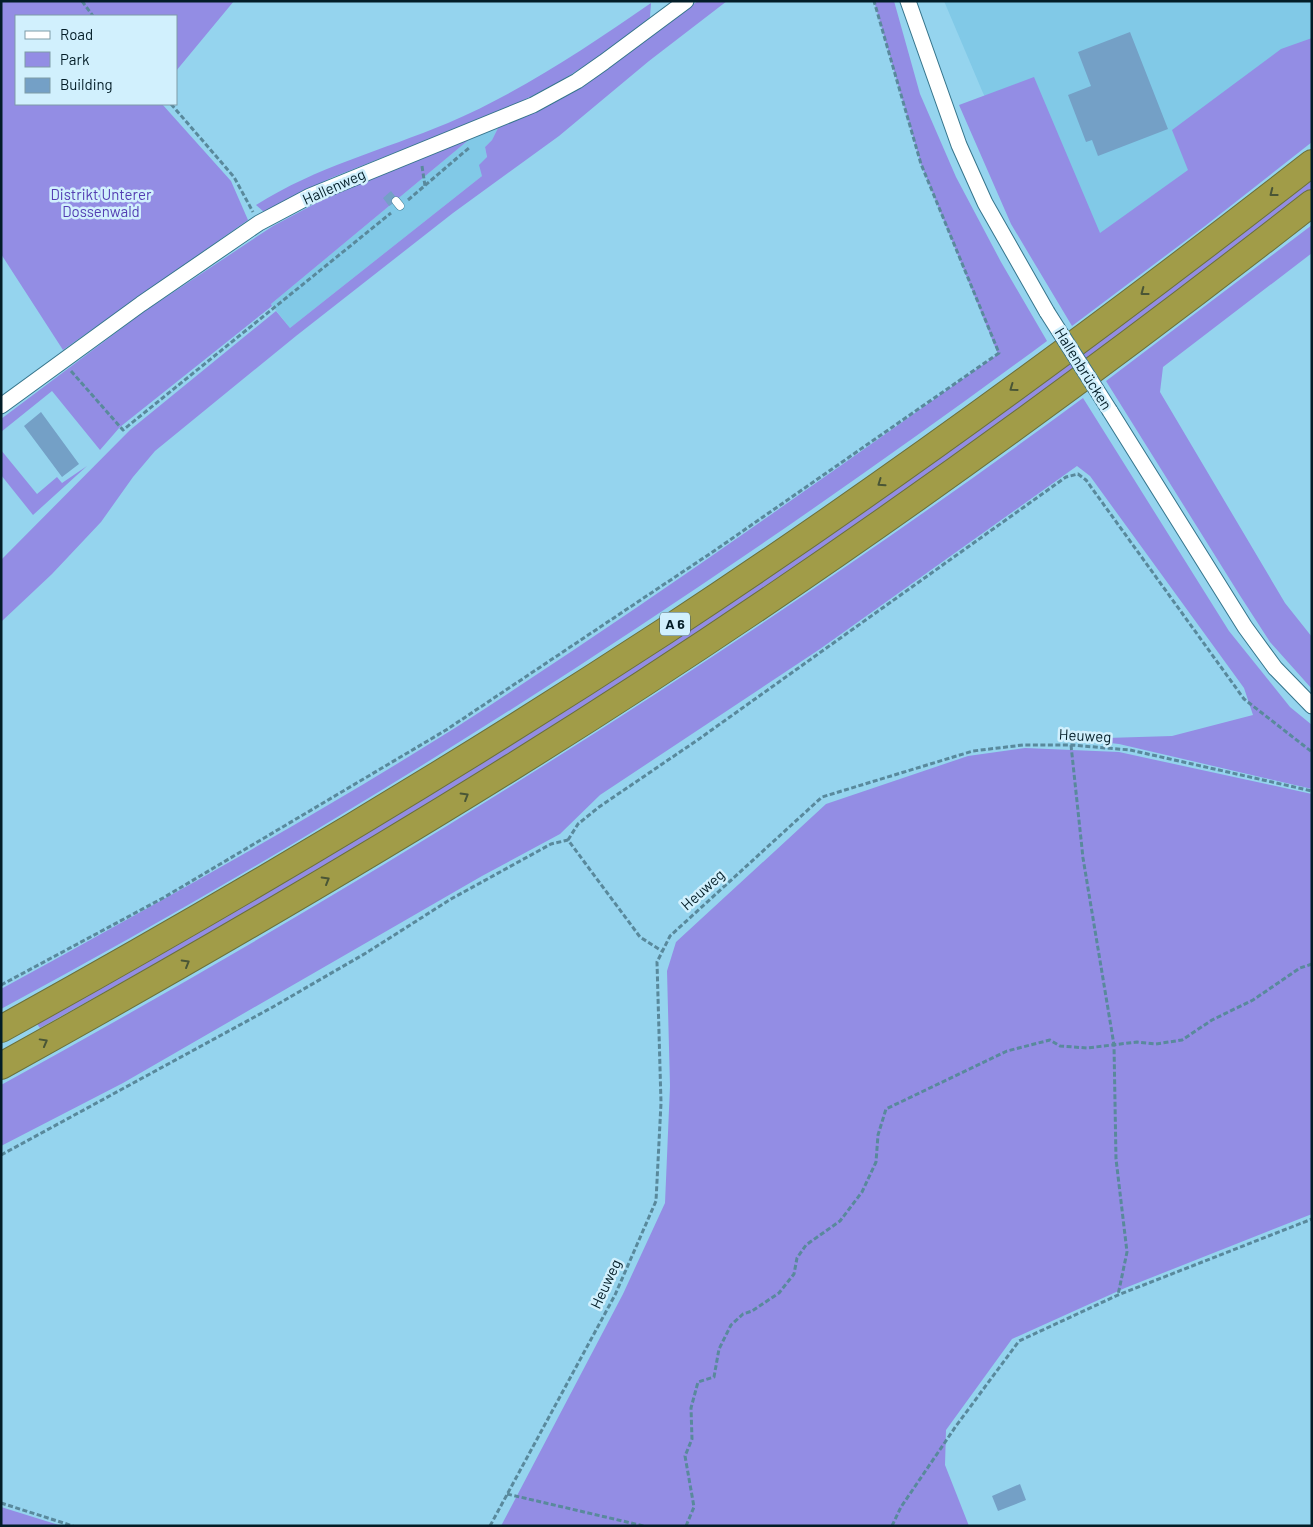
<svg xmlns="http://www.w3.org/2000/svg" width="1313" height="1527" font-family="Barlow,sans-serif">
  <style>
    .built { fill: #81c9e7 }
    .green { fill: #938de4 }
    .building { fill: #74a0c6 }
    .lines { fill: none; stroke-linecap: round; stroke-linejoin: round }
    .service-casing { stroke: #36758c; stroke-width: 9 }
    .minor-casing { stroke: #36758c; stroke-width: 17 }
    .motorway-casing { stroke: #6a703c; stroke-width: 28 }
    .path { stroke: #59899c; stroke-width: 3; stroke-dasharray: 5 2.5; stroke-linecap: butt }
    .service { stroke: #fff; stroke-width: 8 }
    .minor { stroke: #fff; stroke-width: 15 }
    .motorway { stroke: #a19c48; stroke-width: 26 }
    .minor-bridge-casing { stroke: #36758c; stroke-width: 17; stroke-linecap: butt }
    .minor-bridge { stroke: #fff; stroke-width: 15 }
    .oneway { stroke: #4a5636 }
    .labels { text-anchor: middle; stroke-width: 5; stroke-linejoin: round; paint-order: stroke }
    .shield { fill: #d1f0fd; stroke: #415c67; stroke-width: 1 }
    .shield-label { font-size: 14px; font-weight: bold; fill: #031d27 }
    .street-label { font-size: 15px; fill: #031d27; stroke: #d1f0fd }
    .park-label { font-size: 15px; fill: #533db2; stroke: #d1f0fd }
  </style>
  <rect width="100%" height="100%" fill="#95d4ee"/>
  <path class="built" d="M944,1H1312V84L1081,272L983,93Z
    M498,128L492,140L485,147L487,158L482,176L290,328L271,304L471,138Z"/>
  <path class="green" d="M1,1H234L176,71V16H16V104H162L231,181L248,220L63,350L1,254Z
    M698,1H727L649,61L559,136L453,213L296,336L155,451L133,477L101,522L52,574L1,622V560L130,430L276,311L290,328L482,176L479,165L487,157L485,147L492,140L498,128L535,111Z
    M874,1H894L920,94L956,177L1001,262L1047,341C714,587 365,813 1,1009V989C154,905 307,821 455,728C640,609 819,481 998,354L921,164Z
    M651,3L650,17L640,26L622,42L556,84L510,107L331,178L264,212L256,205C318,166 381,151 448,123C520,92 586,48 651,3Z
    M1312,38V142L1205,226L1072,326L1011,224L959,105L1034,77L1100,233L1188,170L1172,130L1281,49Z
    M471,138L271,304L272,306L120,427L100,450L52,391L1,432V419L142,313L273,226L337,192Z
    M1312,178V191L1073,372L821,550L588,706L327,868L40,1028L37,1024L292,878L396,814Z
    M1312,225V253L1163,367L1160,392L1285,603L1312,637V689L1270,642L1239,594L1106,381Z
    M1083,398L1229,631L1290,707L1312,725V789L1119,744L1074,739L1172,736L1253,715L1244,688L1090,476L1077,466L820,649L600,795L560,834L482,876L123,1083L1,1146V1085C376,879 738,652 1083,398Z
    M1,450L37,494L57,477L62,483L87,466L33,515L1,475Z
    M1025,748L1119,752L1312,794V1214L1125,1288L1012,1339L946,1430L945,1465L969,1526H501L623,1294L665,1203L670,1086L667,971L676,942L826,804L968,756Z
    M1,1507L62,1526H1Z"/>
  <path class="building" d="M1130,32L1168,129L1098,156L1092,140L1086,142L1068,95L1091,86L1078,52Z
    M391,191L398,200L389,206L383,198Z
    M41,412L79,464L62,477L24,426Z
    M1020,1484L1026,1500L998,1511L992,1496Z"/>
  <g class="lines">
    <defs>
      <path id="service" d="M396,201L400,206"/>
      <path id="minor" d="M908,1L959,145L985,203L1047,312
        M1,406L141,304L259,223L310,196L533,105L577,81L604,62L686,1
        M1110,411L1245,627L1275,668L1312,706"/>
      <path id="motorway" d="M1,1029C227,904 449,772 665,631C887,485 1102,327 1312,163
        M1,1066C174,970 345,871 512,767C789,595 1055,404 1312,203"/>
    </defs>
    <use href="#service" class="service-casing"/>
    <use href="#minor" class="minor-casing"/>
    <use href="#motorway" class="motorway-casing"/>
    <path class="path" d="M82,1L93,16
      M171,104L234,177L253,212
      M422,166L425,186
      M408,200L470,147
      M71,371L123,430L391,213
      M1071,745L1083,858L1114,1045L1116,1159L1127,1252L1118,1295
      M568,840L578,824L599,807L699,739L1066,477L1078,474L1086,480L1244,699L1312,752
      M1,985L163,898L446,730L714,551L999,353L921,164L874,1
      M1,1155L271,1008L366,953L451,899L551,844L568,840L640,937L662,951
      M507,1494L644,1526
      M1,1503L73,1526
      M490,1526L615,1295L656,1201L661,1103L657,962L670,936L822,797L973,751L1023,745H1071L1130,750L1312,791
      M686,1526L694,1507L685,1456L692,1439L691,1408L698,1382L714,1377L719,1349L731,1325L743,1314L752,1311L779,1293L794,1274L797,1258L806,1245L840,1221L862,1192L876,1162L878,1135L886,1109L1007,1051L1050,1040L1060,1046L1087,1048L1137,1042L1156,1044L1182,1040L1212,1020L1253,1000L1300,968L1312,964
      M892,1526L901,1507L956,1426L1019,1341L1118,1295L1312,1219"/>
    <use href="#service" class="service"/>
    <use href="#minor" class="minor"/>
    <use href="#motorway" class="motorway"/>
    <defs>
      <path id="minor-bridge" d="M1047,312L1110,411"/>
    </defs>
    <use href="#minor-bridge" class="minor-bridge-casing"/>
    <use href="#minor-bridge" class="minor-bridge"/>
  </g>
  <defs><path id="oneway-chevron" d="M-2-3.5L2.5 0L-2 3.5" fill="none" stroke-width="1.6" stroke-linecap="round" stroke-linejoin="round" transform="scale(1.25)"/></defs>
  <g class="oneway">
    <use href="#oneway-chevron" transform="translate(1273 193) rotate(142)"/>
    <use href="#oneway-chevron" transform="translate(1144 292) rotate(143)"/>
    <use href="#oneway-chevron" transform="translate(1013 388) rotate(144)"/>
    <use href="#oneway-chevron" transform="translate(881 483) rotate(145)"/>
    <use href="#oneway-chevron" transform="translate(465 796) rotate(-31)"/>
    <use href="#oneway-chevron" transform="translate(326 880) rotate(-30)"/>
    <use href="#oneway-chevron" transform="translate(186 963) rotate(-30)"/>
    <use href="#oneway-chevron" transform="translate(44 1042) rotate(-29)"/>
  </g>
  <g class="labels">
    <rect class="shield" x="660" y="612.5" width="30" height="23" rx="4"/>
    <g class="shield-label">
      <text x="675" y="629">A 6</text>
    </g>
    <g class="street-label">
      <text transform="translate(334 187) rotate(-24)" y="5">Hallenweg</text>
      <text transform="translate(1083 369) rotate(58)" y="5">Hallenbrücken</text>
      <text transform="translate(1085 736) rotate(3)" y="5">Heuweg</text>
      <text transform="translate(703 890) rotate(-42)" y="5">Heuweg</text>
      <text transform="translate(606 1284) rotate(-65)" y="5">Heuweg</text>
    </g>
    <g class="park-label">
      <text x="101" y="200">Distrikt Unterer<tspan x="101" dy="17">Dossenwald</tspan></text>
    </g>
  </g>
  <rect width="1313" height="1527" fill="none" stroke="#031d27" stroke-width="5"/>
  <rect x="15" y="15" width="162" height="90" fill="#d1f0fd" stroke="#7f9ca7"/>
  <rect x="25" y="31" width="25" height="8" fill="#ffffff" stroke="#7f9ca7"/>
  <text x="60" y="40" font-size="15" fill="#031d27">Road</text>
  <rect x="25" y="52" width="25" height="15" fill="#938de4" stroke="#7f9ca7"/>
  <text x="60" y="65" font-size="15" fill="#031d27">Park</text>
  <rect x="25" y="78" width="25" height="15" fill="#74a0c6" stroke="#7f9ca7"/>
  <text x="60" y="90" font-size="15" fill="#031d27">Building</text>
</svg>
